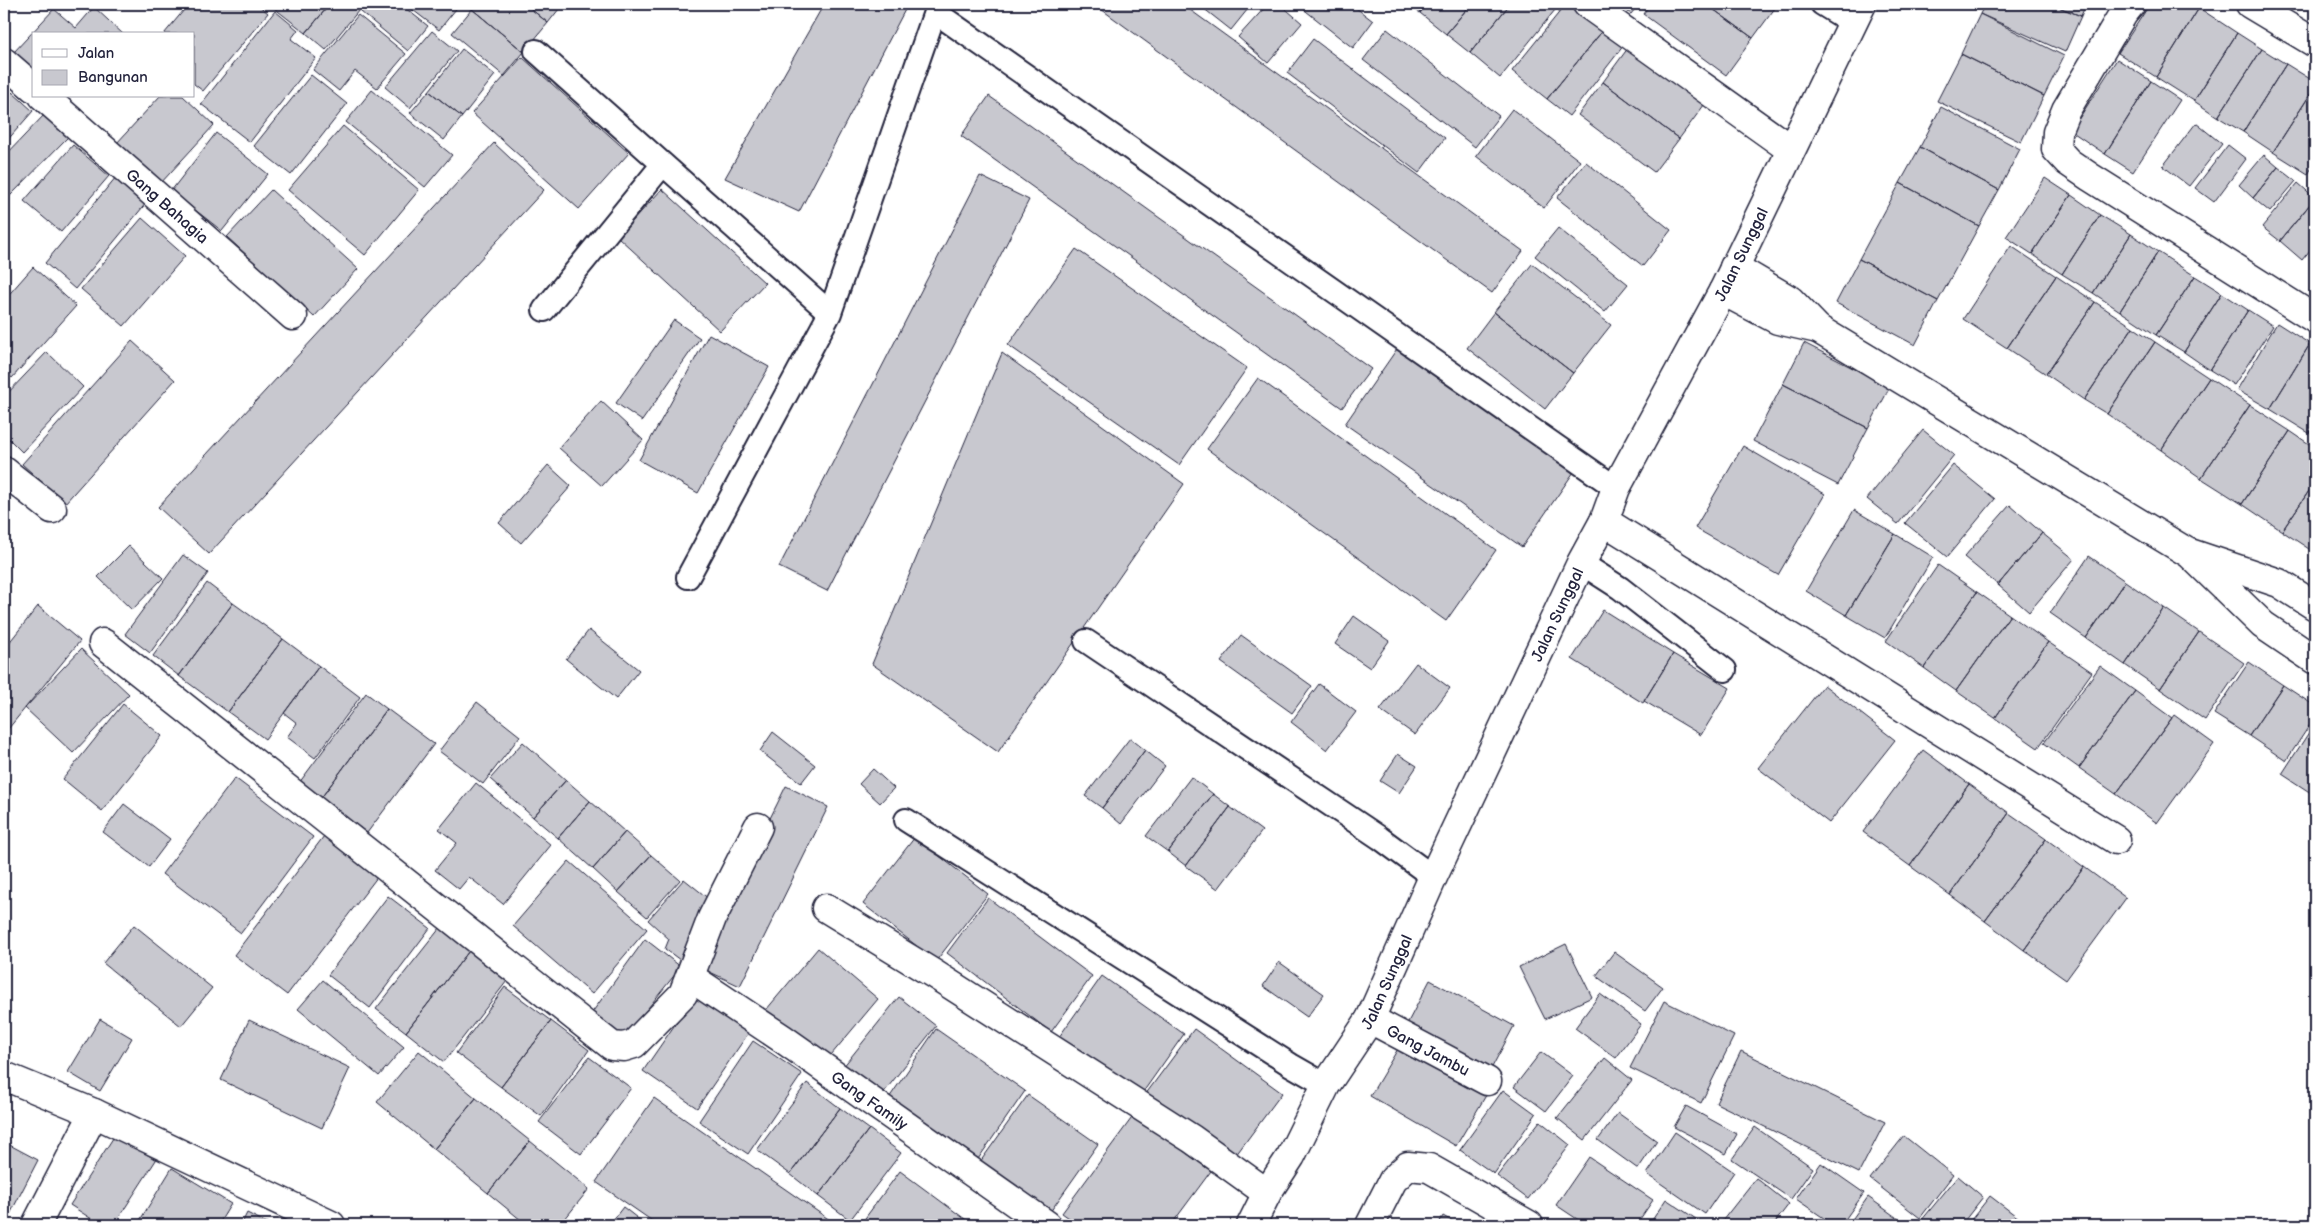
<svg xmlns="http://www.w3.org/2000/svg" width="2319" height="1229" font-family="'Balsamiq Sans',sans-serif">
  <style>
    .building { fill: #c8c8cf; stroke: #22223b }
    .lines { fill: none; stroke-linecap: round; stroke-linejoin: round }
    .lane-casing { stroke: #22223b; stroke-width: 26 }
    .street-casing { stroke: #22223b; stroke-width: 31 }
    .primary-casing { stroke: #22223b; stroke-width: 31 }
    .lane { stroke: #fff; stroke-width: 22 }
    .street { stroke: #fff; stroke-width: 28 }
    .primary { stroke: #fff; stroke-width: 28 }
    .labels { text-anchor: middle; stroke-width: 4; stroke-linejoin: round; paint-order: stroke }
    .street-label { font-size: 16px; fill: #22223b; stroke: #fff }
  </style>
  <rect width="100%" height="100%" fill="#fff"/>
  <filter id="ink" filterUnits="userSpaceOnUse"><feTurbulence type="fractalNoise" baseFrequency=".02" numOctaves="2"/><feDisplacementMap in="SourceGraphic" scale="10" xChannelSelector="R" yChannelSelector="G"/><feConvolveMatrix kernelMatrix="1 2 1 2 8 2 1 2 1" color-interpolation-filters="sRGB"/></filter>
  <g filter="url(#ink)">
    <path class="building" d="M189,4H257L268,13L203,91L194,84V34H164Z
      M269,4H330L306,33Z
      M330,4H364L326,50L306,33Z
      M368,4H400L428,26L408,51L361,12Z
      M405,4H460L439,30Z
      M476,4H525L548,23L524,52L472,9Z
      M525,4H563L548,23Z
      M824,4H908L799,212L725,178Z
      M1094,4H1182L1523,251L1492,293Z
      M1198,4H1252L1231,30Z
      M1268,4H1280L1302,23L1268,63L1238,37Z
      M1297,4H1351L1373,21L1353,48Z
      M1408,4H1427L1420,13Z
      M1427,4H1471L1446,34L1420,13Z
      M1471,4H1510L1470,53L1446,34Z
      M1510,4H1547L1555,10L1500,78L1470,53Z
      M1566,4H1573L1604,29L1547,99L1512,71Z
      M1617,4H1639L1631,14Z
      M1650,4H1706L1753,38L1726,75L1643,14Z
      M1706,4H1778L1753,38Z
      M1985,4H2051L2081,16L2065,52L1980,14Z
      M2051,4H2086L2081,16Z
      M2150,4H2191L2199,8L2156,77L2118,53Z
      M94,7L123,34H34V70L14,52L54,9L76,28Z
      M2199,8L2237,33L2194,101L2156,77Z
      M472,9L524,52L504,76L452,33Z
      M275,11L298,30L291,39L316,58L250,142L201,104Z
      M1980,14L2064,56L2044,96L1961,54Z
      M358,15L406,54L377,88L355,71L339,91L313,70Z
      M1387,29L1499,116L1475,147L1363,60Z
      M1604,29L1624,45L1569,116L1547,99Z
      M432,31L457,51L410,108L385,87Z
      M2237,33L2262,49L2218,117L2194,101Z
      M1313,39L1445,138L1419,173L1287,73Z
      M1631,44L1707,101L1679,139L1603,82Z
      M462,49L495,75L462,117L429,91Z
      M2262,49L2286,64L2243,132L2218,117Z
      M1961,54L2044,96L2021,142L1937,101Z
      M522,57L629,153L579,209L472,113Z
      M2117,59L2151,81L2105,154L2071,131Z
      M2286,64L2315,82V87L2273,152L2243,132Z
      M311,75L347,104L291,175L254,146Z
      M2151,81L2180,100L2133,172L2105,154Z
      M1603,82L1679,139L1654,172L1578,115Z
      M2315,87V163L2308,174L2273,152Z
      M372,90L452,155L425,187L346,122Z
      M429,91L462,117L444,140L410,113Z
      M12,92L33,111L4,144V102Z
      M160,96H183L214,125L160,184L116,144Z
      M989,96L1371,369L1342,408L961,136Z
      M1941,107L2020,149L1999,190L1920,147Z
      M1512,109L1580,161L1544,208L1476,156Z
      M45,114L68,137L10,196L4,190V157Z
      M2196,123L2222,144L2189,186L2163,166Z
      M343,126L419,190L365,255L288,190Z
      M216,133L268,174L222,231L171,191Z
      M494,143L544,190L209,554L158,507Z
      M73,145L109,176L61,232L24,201Z
      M2228,145L2246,159L2214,202L2195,188Z
      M1920,147L1999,190L1979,226L1900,183Z
      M2264,155L2278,167L2253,198L2239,185Z
      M1586,162L1671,230L1643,266L1557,198Z
      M2278,167L2296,181L2270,212L2253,198Z
      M121,171L152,196L75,289L45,263Z
      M980,176L1029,200L827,591L779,567Z
      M2045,178L2071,195L2032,254L2006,237Z
      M1900,183L1979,226L1938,301L1859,259Z
      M2298,183L2315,198L2280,241L2262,227Z
      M662,189L765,283L720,331L618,237Z
      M271,190L358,269L314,317L227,237Z
      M2071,195L2100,215L2062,274L2032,254Z
      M2315,198V244L2302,260L2280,241Z
      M2100,215L2131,234L2093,293L2062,274Z
      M142,218L185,256L124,326L81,289Z
      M1558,228L1628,284L1605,312L1535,256Z
      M2131,234L2158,252L2120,311L2093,293Z
      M2011,246L2056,276L2007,348L1963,319Z
      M1076,249L1247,368L1179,465L1008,345Z
      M2158,252L2195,276L2156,335L2120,311Z
      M1859,259L1938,301L1915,345L1836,303Z
      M1532,264L1611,325L1573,373L1494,312Z
      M33,267L76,306L12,378L4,371V300Z
      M2056,276L2095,302L2046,374L2007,348Z
      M2195,276L2222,293L2184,352L2156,335Z
      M2222,293L2248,310L2210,370L2184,352Z
      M2095,302L2133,327L2084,400L2046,374Z
      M2248,310L2273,326L2234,385L2210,370Z
      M1494,312L1573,373L1545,409L1467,348Z
      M674,320L700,338L642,421L616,403Z
      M2277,323L2310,344L2270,409L2237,390Z
      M2133,327L2155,342L2107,414L2084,400Z
      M709,334L769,367L698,493L639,460Z
      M132,341L175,380L65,503L22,464Z
      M2155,342L2209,378L2161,450L2107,414Z
      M1401,343L1578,466L1522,547L1345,424Z
      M1804,343L1890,387L1868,428L1783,384Z
      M2310,344L2315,347V423L2309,433L2270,409Z
      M47,352L83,387L22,452L4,434V397Z
      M1002,353L1184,484L998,752L872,664Z
      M1258,378L1496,550L1446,621L1207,449Z
      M2209,378L2250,405L2201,478L2161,450Z
      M1783,384L1868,428L1838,485L1753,441Z
      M601,401L643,440L602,486L559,448Z
      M2250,405L2290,431L2242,504L2201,478Z
      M2315,423V437L2309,433Z
      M1923,430L1954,455L1898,524L1867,499Z
      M2290,431L2315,448V482L2282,531L2242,504Z
      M1743,446L1825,494L1778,575L1695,528Z
      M548,465L571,486L521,543L499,523Z
      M1953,465L1995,499L1947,557L1905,523Z
      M2315,482V553L2282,531Z
      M2010,505L2042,533L1998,585L1964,557Z
      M1854,510L1895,534L1846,615L1806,591Z
      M2042,533L2074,559L2029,612L1998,585Z
      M1895,534L1933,557L1885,638L1846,615Z
      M129,546L163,578L132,610L98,577Z
      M183,555L208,573L150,653L125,634Z
      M2089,556L2125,581L2086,638L2050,613Z
      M1938,565L1977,592L1924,668L1886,641Z
      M2125,581L2164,608L2125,665L2086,638Z
      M207,583L233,603L179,676L153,656Z
      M1977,592L2010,615L1956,691L1924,668Z
      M233,603L283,639L228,712L179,676Z
      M38,606L80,641L4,734V649Z
      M2164,608L2199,632L2160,689L2125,665Z
      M1603,610L1673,654L1643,703L1572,659Z
      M2010,615L2048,642L1995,718L1956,691Z
      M1354,616L1389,641L1370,668L1335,644Z
      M589,630L639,670L616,699L566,659Z
      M2199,632L2244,663L2205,720L2160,689Z
      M1241,635L1312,686L1292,713L1221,662Z
      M283,639L319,666L265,739L228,712Z
      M2048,642L2092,672L2038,748L1995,718Z
      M81,649L129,694L73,753L25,708Z
      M1673,654L1730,688L1701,735L1644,701Z
      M2249,662L2283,685L2249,736L2214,714Z
      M1416,663L1450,688L1415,735L1380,710Z
      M319,666L360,697L315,758L287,737L297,723L284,713Z
      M2100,666L2135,691L2079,768L2044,743Z
      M1319,684L1356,712L1327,750L1291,722Z
      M1824,685L1895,740L1829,823L1758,768Z
      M2283,685L2315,706V717L2286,761L2249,736Z
      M2135,691L2172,718L2116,794L2079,768Z
      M366,693L387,709L321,798L299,783Z
      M477,702L520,736L483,784L439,751Z
      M123,704L162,736L102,811L63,779Z
      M387,709L434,744L367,833L321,798Z
      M2174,715L2214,744L2157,823L2116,794Z
      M2315,723V793L2314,795L2282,774Z
      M773,732L815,765L801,783L760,751Z
      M1130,738L1145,750L1102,808L1085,796Z
      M523,742L566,780L533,817L490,779Z
      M1145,750L1165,766L1121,824L1102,808Z
      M1923,750L1969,784L1910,866L1863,832Z
      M1398,754L1417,766L1399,793L1380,781Z
      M873,769L894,788L880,803L859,784Z
      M1191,777L1213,794L1168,852L1146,836Z
      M235,778L313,837L241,933L162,874Z
      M566,780L590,801L558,838L533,817Z
      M476,783L551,845L503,904L469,877L459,889L435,870L457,843L439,829Z
      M1969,784L2009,813L1950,895L1910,866Z
      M786,786L828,807L740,986L697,966Z
      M1213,794L1230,807L1186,866L1168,852Z
      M590,801L625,832L593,869L558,838Z
      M124,804L170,839L149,867L103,832Z
      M1230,807L1262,831L1218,889L1186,866Z
      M2009,813L2046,839L1985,921L1950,895Z
      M625,832L651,855L618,892L593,869Z
      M324,836L378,876L287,995L234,955Z
      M915,837L988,894L936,961L863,904Z
      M2046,839L2084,867L2024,950L1985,921Z
      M651,855L680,880L647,917L618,892Z
      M569,861L647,929L592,994L513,926Z
      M2084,867L2126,898L2066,980L2024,950Z
      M684,879L709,899L684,963L665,949L669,939L648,920Z
      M388,896L430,928L370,1008L328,975Z
      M988,898L1092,976L1051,1032L947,953Z
      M134,925L212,988L181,1026L103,963Z
      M440,928L469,951L406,1032L376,1009Z
      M645,939L681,967L624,1038L591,1014Z
      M1566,944L1592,997L1545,1019L1519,967Z
      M818,948L878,999L826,1061L766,1010Z
      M469,951L507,981L444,1062L406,1032Z
      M1614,952L1663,987L1645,1011L1596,976Z
      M1279,962L1324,994L1307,1017L1263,986Z
      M1102,976L1184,1034L1141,1095L1059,1037Z
      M323,980L404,1047L379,1076L298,1009Z
      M1430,980L1514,1026L1490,1071L1406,1026Z
      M505,987L551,1021L501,1087L456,1053Z
      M698,991L752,1028L697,1108L643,1071Z
      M1600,994L1641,1024L1616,1058L1575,1028Z
      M899,997L936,1026L881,1096L843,1067Z
      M1664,1001L1734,1036L1701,1103L1630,1068Z
      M100,1019L132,1038L100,1091L68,1072Z
      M249,1020L350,1068L322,1128L221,1080Z
      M551,1021L589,1050L541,1116L501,1087Z
      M936,1029L1025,1091L976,1162L887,1101Z
      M1194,1029L1282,1093L1233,1159L1145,1095Z
      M753,1041L802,1074L748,1154L699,1121Z
      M1402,1042L1488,1092L1456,1146L1370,1096Z
      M419,1051L476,1098L434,1149L377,1102Z
      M1741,1051L1885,1122L1859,1173L1716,1103Z
      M1541,1052L1573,1076L1546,1111L1514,1087Z
      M589,1057L631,1088L581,1154L539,1122Z
      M1605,1058L1632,1080L1585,1140L1557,1118Z
      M807,1083L840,1108L790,1174L757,1150Z
      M1503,1090L1536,1114L1494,1174L1460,1150Z
      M1028,1095L1098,1144L1050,1212L980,1162Z
      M476,1098L530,1141L488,1193L434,1149Z
      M654,1098L837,1225H658L596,1182Z
      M1686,1106L1737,1134L1726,1154L1674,1127Z
      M840,1108L869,1129L818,1196L790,1174Z
      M1618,1113L1657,1141L1638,1169L1598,1140Z
      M1134,1115L1211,1171L1171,1225H1079L1062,1213Z
      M1540,1121L1570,1145L1528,1199L1497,1176Z
      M1755,1127L1813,1168L1791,1199L1732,1159Z
      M869,1129L901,1153L850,1220L818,1196Z
      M1675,1132L1734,1172L1705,1214L1647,1174Z
      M115,1135L156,1160L114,1225H101L70,1205Z
      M1904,1136L1953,1175L1920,1218L1870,1179Z
      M530,1141L589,1189L560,1225H527L488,1193Z
      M4,1142L38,1160L5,1224L4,1223Z
      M1589,1157L1653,1200L1636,1225H1586L1556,1205Z
      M1821,1163L1864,1193L1841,1225H1834L1796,1199Z
      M172,1168L231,1204L218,1225H137Z
      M900,1171L973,1225H860Z
      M1958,1176L1983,1197L1961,1225H1926L1921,1221Z
      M1756,1178L1789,1204L1773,1225H1719Z
      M1990,1196L2028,1225H1967Z
      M1868,1197L1907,1225H1848Z
      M1666,1199L1705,1225H1649Z
      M623,1207L646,1225H609Z
      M247,1213L271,1225H241Z
      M1443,1216L1459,1225H1438Z"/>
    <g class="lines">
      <defs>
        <path id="lane" d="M1822,4L1853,23
          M935,12L1616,488
          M536,51L830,313
          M544,310L663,164
          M1581,563L1620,588L1725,670
          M688,577L830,313L935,12L941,4
          M1086,641L1380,838L1433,877
          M906,820L1291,1065L1326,1085"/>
        <g id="street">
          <path d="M1587,4L1790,149"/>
          <path d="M2131,4L2123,14L2066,110L2057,132L2056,149L2068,162L2090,177L2315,319"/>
          <path d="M2250,4L2315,43"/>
          <path d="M4,62L34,88"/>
          <path id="s1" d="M43,96L293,316"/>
          <path d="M1734,267L1790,300L1818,329L2187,552L2279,583L2315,606"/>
          <path d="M1723,291L1778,320L1818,329"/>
          <path d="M4,471L52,509"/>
          <path d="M1604,521L2116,840"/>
          <path d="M2192,556L2263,625L2315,660"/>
          <path d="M103,643L612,1046L624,1047L634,1044L683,994L712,918L758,827"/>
          <path d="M826,908L934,974L1192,1139L1267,1193"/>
          <path id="s2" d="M690,977L783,1039L1047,1225"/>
          <path id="s3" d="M1370,1019L1487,1081"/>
          <path d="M4,1076L94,1113L36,1225"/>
          <path d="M94,1113L331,1225"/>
          <path d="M1370,1225L1393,1180L1408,1166L1429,1168L1529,1225"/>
        </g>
        <g id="primary">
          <path id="s4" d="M1251,1225L1267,1193L1291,1156L1326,1085L1370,1019L1433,877L1581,563L1604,521L1616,488L1723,291L1862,4"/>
        </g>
      </defs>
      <use href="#lane" class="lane-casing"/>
      <use href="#street" class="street-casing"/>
      <use href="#primary" class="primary-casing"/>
      <use href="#lane" class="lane"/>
      <use href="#street" class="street"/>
      <use href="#primary" class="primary"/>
    </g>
  </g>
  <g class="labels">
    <g class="street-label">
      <text dy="6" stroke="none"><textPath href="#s1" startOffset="166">Gang Bahagia</textPath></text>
      <text dy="6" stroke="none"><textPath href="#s4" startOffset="1089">Jalan Sunggal</textPath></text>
      <text dy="6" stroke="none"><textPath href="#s4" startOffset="684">Jalan Sunggal</textPath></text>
      <text dy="6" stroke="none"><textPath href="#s4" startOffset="279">Jalan Sunggal</textPath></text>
      <text dy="6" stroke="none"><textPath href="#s3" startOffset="66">Gang Jambu</textPath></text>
      <text dy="6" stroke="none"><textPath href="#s2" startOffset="218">Gang Family</textPath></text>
    </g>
  </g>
  <rect width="2319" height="1229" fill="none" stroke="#fff" stroke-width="20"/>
  <rect x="10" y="10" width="2299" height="1209" fill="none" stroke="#22223b" stroke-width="2" filter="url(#ink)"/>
  <rect x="32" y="32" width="162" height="65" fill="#ffffff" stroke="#a7a7b1"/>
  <rect x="42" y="49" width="25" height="8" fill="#ffffff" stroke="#a7a7b1"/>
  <text x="78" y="58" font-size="15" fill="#22223b">Jalan</text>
  <rect x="42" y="70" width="25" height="15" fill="#c8c8cf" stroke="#a7a7b1"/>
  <text x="78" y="82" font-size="15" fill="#22223b">Bangunan</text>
</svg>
